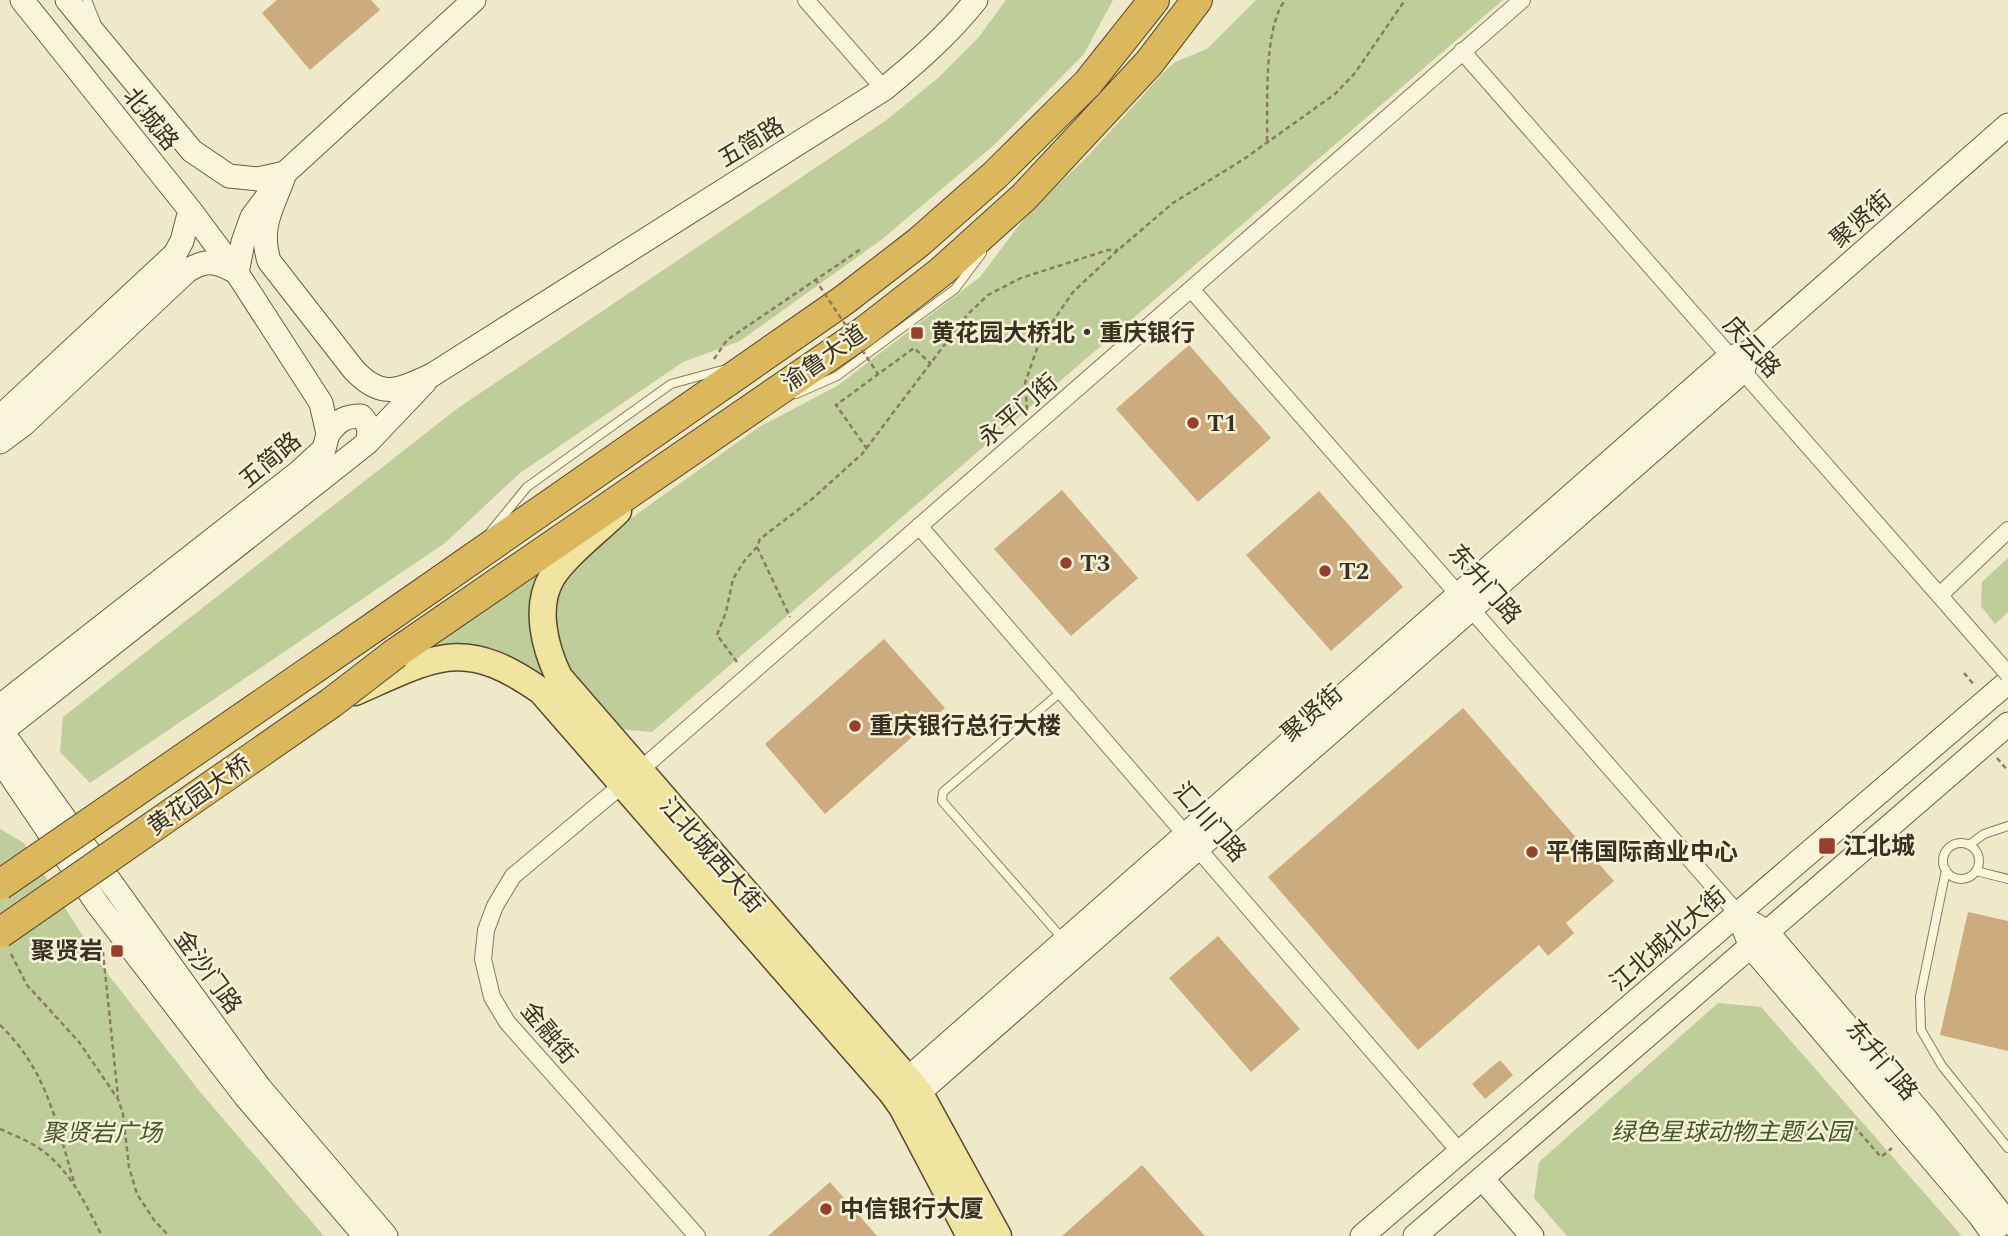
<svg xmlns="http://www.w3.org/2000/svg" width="2008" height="1236" font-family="Spectral,'Noto Sans SC',serif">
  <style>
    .green { fill: #bfcd9b }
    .building { fill: #ccab7e }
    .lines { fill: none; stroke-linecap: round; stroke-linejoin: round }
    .lane-casing { stroke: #8a7c5d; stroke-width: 10 }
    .street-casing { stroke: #8a7c5d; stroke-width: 18 }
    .secondary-casing { stroke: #6c5d40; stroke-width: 25 }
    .primary-casing { stroke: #584a31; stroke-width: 29 }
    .highway-casing { stroke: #584a31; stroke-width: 32 }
    .path { stroke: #8a7c5d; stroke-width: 2.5; stroke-dasharray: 5 3.5; stroke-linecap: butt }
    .lane { stroke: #f9f5db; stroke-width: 8 }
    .street { stroke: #f9f5db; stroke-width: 16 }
    .secondary { stroke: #f9f5db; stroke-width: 23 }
    .primary { stroke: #f0e4a1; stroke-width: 26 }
    .highway { stroke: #dbb85b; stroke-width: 30 }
    .street-bridge-casing { stroke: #8a7c5d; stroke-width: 18; stroke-linecap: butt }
    .highway-bridge-casing { stroke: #584a31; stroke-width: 32; stroke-linecap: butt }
    .path-bridge { stroke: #8a7c5d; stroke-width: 2.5; stroke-dasharray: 5 3.5; stroke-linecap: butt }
    .street-bridge { stroke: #f9f5db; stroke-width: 16 }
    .highway-bridge { stroke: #dbb85b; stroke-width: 30 }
    .poi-dot { fill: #983e2e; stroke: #f6f2d7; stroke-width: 2.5 }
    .labels { text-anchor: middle; stroke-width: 5; stroke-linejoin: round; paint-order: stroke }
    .street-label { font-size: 24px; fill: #3b3120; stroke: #f6f2d7 }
    .poi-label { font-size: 24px; font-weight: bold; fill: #3b3120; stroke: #f6f2d7; text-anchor: start }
    .park-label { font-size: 24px; font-style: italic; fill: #435727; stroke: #f6f2d7 }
  </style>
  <rect width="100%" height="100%" fill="#eee9c8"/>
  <path class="green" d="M1006,0H1113L1084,54L994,145L881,240L740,341L683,362L520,473L445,543L90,783L60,752L63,717L458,408L885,121L937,79L978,38Z
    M1256,0H1503L652,732L616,729L567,668L553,618L556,594L570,570L606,536L759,427L837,386L980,277L1029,212L1086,158L1165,71L1175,62L1207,49Z
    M2008,558V612L1995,624L1981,606L1982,582Z
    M543,566L544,677L434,648L432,644Z
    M0,829L24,843L103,968L201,1093L324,1236H0Z
    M1718,1003L1761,1007L1962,1236H1567L1534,1198L1539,1162Z"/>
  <path class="building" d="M277,0H371L380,10L310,70L262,13Z
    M1189,345L1271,438L1198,502L1116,409Z
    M1062,490L1138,578L1071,636L994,549Z
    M1319,491L1403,587L1331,651L1246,555Z
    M884,639L945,708L825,814L765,744Z
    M1463,708L1614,881L1566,923L1574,933L1548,956L1539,945L1418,1050L1268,877Z
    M1968,912L2008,921V1051L1940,1035Z
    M1218,936L1300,1029L1251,1072L1169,978Z
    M1500,1060L1513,1075L1485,1099L1472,1084Z
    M1142,1165L1205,1236H1062Z
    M830,1182L877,1236H768Z"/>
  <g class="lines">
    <defs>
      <path id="lane" d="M87,0L96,22
        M796,394L837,376L955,289L982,253
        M491,531L527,487L671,384L726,369
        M1062,691L943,792L942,801L1062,938
        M1943 861a18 18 0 1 1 36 0a18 18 0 1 1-36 0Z
        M1969,845L1984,834L2008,826
        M1946,870L1920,997L1921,1030L1942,1066L2008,1148
        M1976,871L2008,879"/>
      <path id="street" d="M806,0L884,89
        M1462,51L1968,628
        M1191,289L1738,914
        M919,526L1460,1152
        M1940,595L2008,530
        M639,771L1522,0
        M622,785L513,876L495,906L486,930L483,959L492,997L507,1022L697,1236"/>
      <path id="secondary" d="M67,0L192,151L229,176L258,179L285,173C274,206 258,225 269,261L354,370C382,400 399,390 432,375L884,89C917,62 949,34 976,0
        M237,273L243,242L252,217L285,173L474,0
        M1748,353L2008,125
        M0,417L175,254L182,241L190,210
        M328,434C338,421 344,416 361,416C370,425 370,432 367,443
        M0,442L23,425L187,271C205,259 216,261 234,271
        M0,706L299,472L324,449L328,434L321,403L237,273L190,210L22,0
        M0,729L234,1053L260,1088L386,1236
        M0,733L367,443L425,382
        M0,760L98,905L245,1096L365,1236
        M1738,914L1751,947L1980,1216L1994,1236
        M1754,924L1768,933L1925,1118L2008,1223
        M894,1091C1171,845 1451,602 1729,357L1748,353L1743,371L907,1103
        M1482,1178L1532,1236
        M1362,1236L2008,682
        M1415,1236L2008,724"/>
      <path id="primary" d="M618,511C599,530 567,554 552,577C534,607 545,648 559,677L919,1092L998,1236
        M355,692C435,657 463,636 541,691L892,1093L902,1107L970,1236"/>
      <path id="highway" d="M377,625L844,300L919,242L995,175L1088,83L1154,0
        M396,653L865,331L942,271L1024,197L1149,63L1197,0"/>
    </defs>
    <use href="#lane" class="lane-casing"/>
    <use href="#street" class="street-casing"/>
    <use href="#secondary" class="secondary-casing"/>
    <use href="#primary" class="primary-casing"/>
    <use href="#highway" class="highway-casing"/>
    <path class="path" d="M1267,141C1268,104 1263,30 1285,0
      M714,359L727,340L861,249
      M1027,410L1025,383L1040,340L1073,292L1118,250L1173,203L1244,159L1335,94L1355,73L1405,0
      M867,449L836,405L914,348L931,364
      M757,547L790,617
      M737,662L717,635L726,612L733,579L745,560L757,547L760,539L812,499L862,454L967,315L988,295L1021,278L1108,250H1118
      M1964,673L1975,686
      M1997,758L2008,771
      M102,943L118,1097
      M11,954L27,985L79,1042L118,1099L123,1114L129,1167L137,1194L154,1220L169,1236
      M0,1025C48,1071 56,1124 75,1185
      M1854,1126L1881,1157L1892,1148
      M0,1129C11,1134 24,1139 34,1145C69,1166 84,1202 102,1236"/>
    <use href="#lane" class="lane"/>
    <use href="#street" class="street"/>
    <use href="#secondary" class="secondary"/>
    <use href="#primary" class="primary"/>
    <use href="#highway" class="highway"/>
    <defs>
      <path id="street-bridge" d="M1968,628L2008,674"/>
      <path id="highway-bridge" d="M0,885L377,625
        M0,933L331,703L396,653"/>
    </defs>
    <use href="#street-bridge" class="street-bridge-casing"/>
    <use href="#highway-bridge" class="highway-bridge-casing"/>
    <path class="path-bridge" d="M815,279L878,374"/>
    <use href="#street-bridge" class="street-bridge"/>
    <use href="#highway-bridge" class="highway-bridge"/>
  </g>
  <g class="poi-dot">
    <rect x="910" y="326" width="14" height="14" rx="3.5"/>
    <circle cx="1193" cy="423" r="7"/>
    <circle cx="1066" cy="563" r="7"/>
    <circle cx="1325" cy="571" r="7"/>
    <circle cx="855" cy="726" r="7"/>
    <rect x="1818" y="837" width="18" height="18" rx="3.5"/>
    <circle cx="1532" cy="852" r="7"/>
    <rect x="110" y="944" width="14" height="14" rx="3.5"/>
    <circle cx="826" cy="1209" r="7"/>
  </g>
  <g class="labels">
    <g class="street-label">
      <text transform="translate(151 119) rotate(51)" y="8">北城路</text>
      <text transform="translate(751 142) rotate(-32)" y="8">五简路</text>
      <text transform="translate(1861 219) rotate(-41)" y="8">聚贤街</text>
      <text transform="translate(1752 347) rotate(48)" y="8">庆云路</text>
      <text transform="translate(824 358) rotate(-35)" y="8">渝鲁大道</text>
      <text transform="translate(1018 410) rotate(-41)" y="8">永平门街</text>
      <text transform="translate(270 460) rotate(-40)" y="8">五简路</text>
      <text transform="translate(1485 584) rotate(49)" y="8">东升门路</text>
      <text transform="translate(1312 713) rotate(-41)" y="8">聚贤街</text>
      <text transform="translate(199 795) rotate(-35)" y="8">黄花园大桥</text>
      <text transform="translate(1210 822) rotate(49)" y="8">汇川门路</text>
      <text transform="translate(712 855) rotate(49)" y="8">江北城西大街</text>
      <text transform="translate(1668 939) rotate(-41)" y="8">江北城北大街</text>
      <text transform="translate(208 972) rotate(54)" y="8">金沙门路</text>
      <text transform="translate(549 1033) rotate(50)" y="8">金融街</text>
      <text transform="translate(1882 1060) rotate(50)" y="8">东升门路</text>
    </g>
    <g class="poi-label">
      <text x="931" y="341">黄花园大桥北‧重庆银行</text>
      <text x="1207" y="431">T1</text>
      <text x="1080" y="571">T3</text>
      <text x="1339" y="579">T2</text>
      <text x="869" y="734">重庆银行总行大楼</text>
      <text x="1843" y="854">江北城</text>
      <text x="1546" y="860">平伟国际商业中心</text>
      <text x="103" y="959" text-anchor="end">聚贤岩</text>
      <text x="840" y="1217">中信银行大厦</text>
    </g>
    <g class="park-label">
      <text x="1731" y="1140">绿色星球动物主题公园</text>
      <text x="102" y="1141">聚贤岩广场</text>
    </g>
  </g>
</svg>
